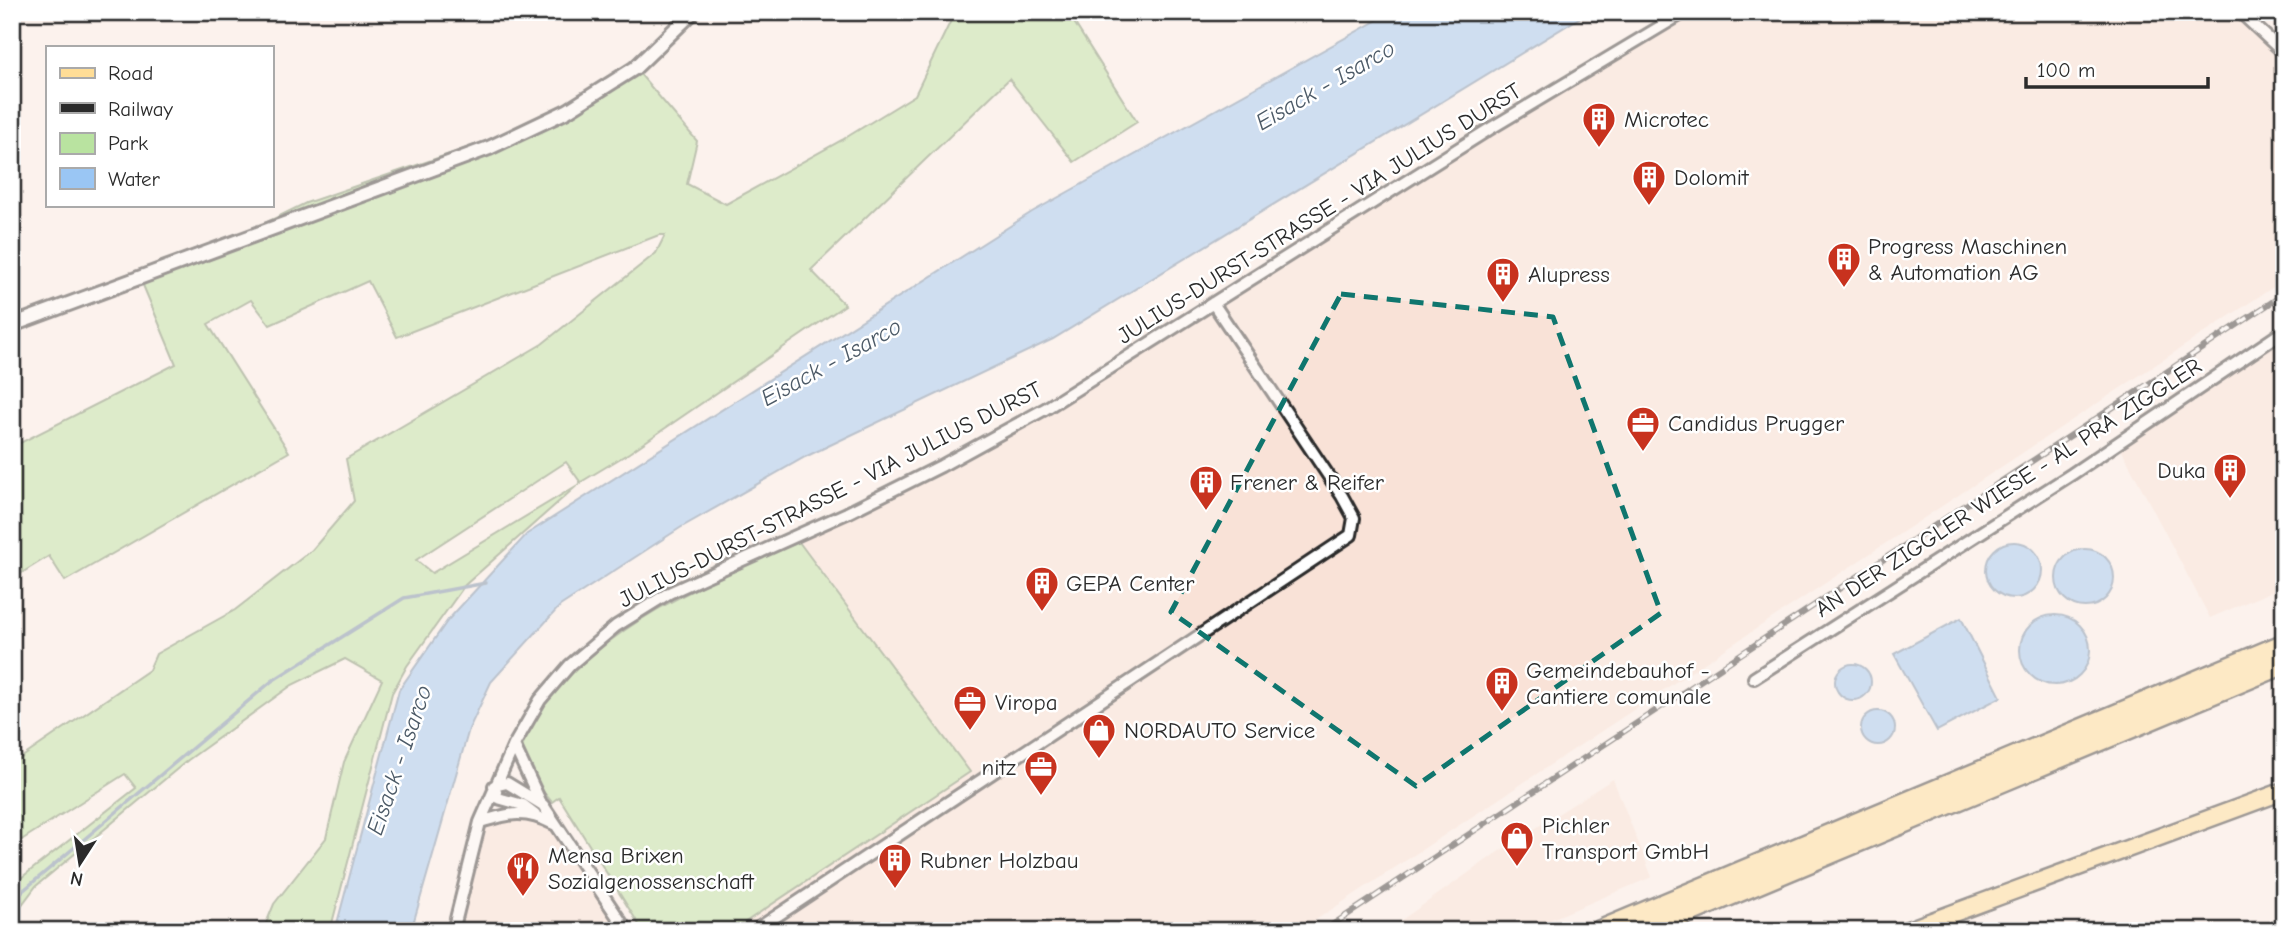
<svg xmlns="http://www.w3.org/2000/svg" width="2296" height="943" font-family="'Comic Neue',sans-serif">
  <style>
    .built { fill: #f9e2d7 }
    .green { fill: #b9e3a0; stroke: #728766; stroke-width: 2; fill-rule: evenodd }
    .water { fill: #9ac6f4; stroke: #6e88a4; stroke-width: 2 }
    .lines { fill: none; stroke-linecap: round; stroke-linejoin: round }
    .stream { stroke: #6e88a4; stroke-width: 3.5 }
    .minor-casing { stroke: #2b2b2b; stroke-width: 16 }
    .tertiary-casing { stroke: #2b2b2b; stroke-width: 18 }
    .primary-casing { stroke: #2b2b2b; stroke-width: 21 }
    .motorway-casing { stroke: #2b2b2b; stroke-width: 24 }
    .minor { stroke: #fff; stroke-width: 10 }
    .tertiary { stroke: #fff; stroke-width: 12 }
    .primary { stroke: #ffdd96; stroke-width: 16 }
    .motorway { stroke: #ffdd96; stroke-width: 19 }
    .rail-casing { stroke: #2b2b2b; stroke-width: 6 }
    .rail { stroke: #fff; stroke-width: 3.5; stroke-dasharray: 10; stroke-linecap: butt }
    .marked { fill: none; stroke: #0f766e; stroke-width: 5; stroke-dasharray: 14 9; stroke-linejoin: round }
    .labels { text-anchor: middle; stroke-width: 5; stroke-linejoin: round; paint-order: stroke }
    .poi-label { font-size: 23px; fill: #2b2b2b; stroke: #fff; text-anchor: start }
    .street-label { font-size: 23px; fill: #2b2b2b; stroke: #fff }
    .water-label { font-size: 24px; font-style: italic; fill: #4c5a67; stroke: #fff }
  </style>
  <rect width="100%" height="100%" fill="#fcf2ed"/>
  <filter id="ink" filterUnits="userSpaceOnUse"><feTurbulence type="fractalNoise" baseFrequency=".0143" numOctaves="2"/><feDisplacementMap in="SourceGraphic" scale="14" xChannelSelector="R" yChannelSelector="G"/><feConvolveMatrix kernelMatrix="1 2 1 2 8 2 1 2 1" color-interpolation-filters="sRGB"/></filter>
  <g filter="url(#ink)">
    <path class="built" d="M1685,12H2240L2284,53V280L1299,931H732L970,772L796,536L1045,409Z
      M2284,338V586L2210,618L2120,447Z
      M1613,779L1652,877L1523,931H1386L1498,852Z
      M503,815L555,825L627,931H453L480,822Z"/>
    <path class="green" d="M955,12H1078L1072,19L1137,122L1074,162L1009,79L811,270L845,305L629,453L581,482L465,585L407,666L392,693L330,931H263L274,904L326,838L344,762L382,680L345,659L292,685L188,760L36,886L12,918V885L136,788L125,774L12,846V764L149,670L156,654L235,610L312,550L354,501L346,459L542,344L656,253L665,235H659L397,337L368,281L270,325L251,300L208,324L289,452L65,581L49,556L12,579V447L176,364L140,278L187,261L306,203L505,135L560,110L635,68L697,141L687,184L726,204L842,140L915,95ZM566,462L581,483L432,573L416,560Z
      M799,542L970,772L732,931H643L559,797L552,802C538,786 519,765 523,741C526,726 538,711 548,700C613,620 707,582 799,542Z"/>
    <path class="water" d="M1392,12H1589L1053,339L805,457L680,528L560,606L491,682L469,729L411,931H335L399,690L448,620L527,534L1032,212Z
      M1986 570a28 28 0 1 1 56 0a28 28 0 1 1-56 0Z
      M2056 578a29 29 0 1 1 58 0a29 29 0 1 1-58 0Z
      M2020 650a35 35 0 1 1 70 0a35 35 0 1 1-70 0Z
      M1961,618L2001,697L1937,731L1894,654Z
      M1835 682a18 18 0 1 1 36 0a18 18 0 1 1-36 0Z
      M1861 728a17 17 0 1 1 34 0a17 17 0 1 1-34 0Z"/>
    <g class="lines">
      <path class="stream" d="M12,900L272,681L404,598L486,583"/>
      <defs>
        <path id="minor" d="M2240,12L2284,53
          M1754,678L2072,474L2284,331
          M514,745L541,803
          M494,786L507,783L543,805L627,931
          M494,786L498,798L523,805L535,814
          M480,822C510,813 525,809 554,824
          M453,931L480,822L514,745L540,700L570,665L616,626L669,593L847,513L941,466L1045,409L1488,130L1685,12
          M754,931L1351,535L1354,518L1342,496L1213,303"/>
        <path id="tertiary" d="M12,325L489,148L567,111L635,68L693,12"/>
        <path id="primary" d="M1905,931L2284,791"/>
        <path id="motorway" d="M1599,931L2284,644
          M1645,931L2284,664"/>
      </defs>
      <use href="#minor" class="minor-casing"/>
      <use href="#tertiary" class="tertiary-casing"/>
      <use href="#primary" class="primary-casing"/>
      <use href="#motorway" class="motorway-casing"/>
      <use href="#minor" class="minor"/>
      <use href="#tertiary" class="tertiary"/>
      <use href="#primary" class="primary"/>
      <use href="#motorway" class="motorway"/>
      <defs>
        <path id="rail" d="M1323,931L2284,294"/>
      </defs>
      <use href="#rail" class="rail-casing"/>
      <use href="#rail" class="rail"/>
    </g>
  </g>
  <path d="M0 0H2296V943H0ZM1341,294L1553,317L1661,613L1416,786L1171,612Z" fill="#fcf2ed" fill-opacity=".55" fill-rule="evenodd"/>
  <path class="marked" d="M1341,294L1553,317L1661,613L1416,786L1171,612Z"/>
  <defs>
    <symbol id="building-pin" viewBox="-11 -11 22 30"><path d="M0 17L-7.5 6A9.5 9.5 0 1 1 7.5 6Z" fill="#c8321e" stroke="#fff"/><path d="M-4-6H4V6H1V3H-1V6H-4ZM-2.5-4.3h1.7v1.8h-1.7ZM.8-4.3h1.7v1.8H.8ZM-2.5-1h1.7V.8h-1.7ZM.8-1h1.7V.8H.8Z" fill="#fff"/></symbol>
    <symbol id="office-pin" viewBox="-11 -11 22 30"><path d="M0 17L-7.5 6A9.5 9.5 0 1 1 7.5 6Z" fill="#c8321e" stroke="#fff"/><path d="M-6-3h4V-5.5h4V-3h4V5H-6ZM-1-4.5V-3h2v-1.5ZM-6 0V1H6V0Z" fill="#fff"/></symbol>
    <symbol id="shop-pin" viewBox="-11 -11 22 30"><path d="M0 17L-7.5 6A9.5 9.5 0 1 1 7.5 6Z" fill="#c8321e" stroke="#fff"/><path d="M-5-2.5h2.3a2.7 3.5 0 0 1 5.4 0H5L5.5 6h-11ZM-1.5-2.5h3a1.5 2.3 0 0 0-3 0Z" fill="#fff"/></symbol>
    <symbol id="restaurant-pin" viewBox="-11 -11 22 30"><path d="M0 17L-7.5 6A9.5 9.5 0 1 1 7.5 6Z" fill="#c8321e" stroke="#fff"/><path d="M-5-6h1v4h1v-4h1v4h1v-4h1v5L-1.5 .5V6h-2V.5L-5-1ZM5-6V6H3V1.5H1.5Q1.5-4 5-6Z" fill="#fff"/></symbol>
  </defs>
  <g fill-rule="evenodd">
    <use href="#building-pin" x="1580" y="100" width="38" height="52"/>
    <use href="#building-pin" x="1630" y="158" width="38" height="52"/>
    <use href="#building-pin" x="1825" y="240" width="38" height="52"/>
    <use href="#building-pin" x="1484" y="255" width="38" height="52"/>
    <use href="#office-pin" x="1624" y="404" width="38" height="52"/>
    <use href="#building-pin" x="2211" y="451" width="38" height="52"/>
    <use href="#building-pin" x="1187" y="463" width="38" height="52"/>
    <use href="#building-pin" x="1023" y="564" width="38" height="52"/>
    <use href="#building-pin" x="1483" y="664" width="38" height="52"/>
    <use href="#office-pin" x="951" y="683" width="38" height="52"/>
    <use href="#shop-pin" x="1080" y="711" width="38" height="52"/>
    <use href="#office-pin" x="1022" y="748" width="38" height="52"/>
    <use href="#shop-pin" x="1498" y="819" width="38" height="52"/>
    <use href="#building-pin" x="876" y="841" width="38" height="52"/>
    <use href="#restaurant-pin" x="504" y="849" width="38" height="52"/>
  </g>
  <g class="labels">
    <g class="poi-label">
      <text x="1624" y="127">Microtec</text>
      <text x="1674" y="185">Dolomit</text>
      <text x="1868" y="254">Progress Maschinen<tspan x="1868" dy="26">&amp; Automation AG</tspan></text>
      <text x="1528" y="282">Alupress</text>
      <text x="1668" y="431">Candidus Prugger</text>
      <text x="2206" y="478" text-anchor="end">Duka</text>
      <text x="1230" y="490">Frener &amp; Reifer</text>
      <text x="1066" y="591">GEPA Center</text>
      <text x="1526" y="678">Gemeindebauhof -<tspan x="1526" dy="26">Cantiere comunale</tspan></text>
      <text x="995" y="710">Viropa</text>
      <text x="1124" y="738">NORDAUTO Service</text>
      <text x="1016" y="775" text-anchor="end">nitz</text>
      <text x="1542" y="833">Pichler<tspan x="1542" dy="26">Transport GmbH</tspan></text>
      <text x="548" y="863">Mensa Brixen<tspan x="548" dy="26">Sozialgenossenschaft</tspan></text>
      <text x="920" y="868">Rubner Holzbau</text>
    </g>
    <g class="street-label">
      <text transform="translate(1319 213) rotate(-32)" y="8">JULIUS-DURST-STRASSE - VIA JULIUS DURST</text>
      <text transform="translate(2008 487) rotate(-33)" y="8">AN DER ZIGGLER WIESE - AL PRA ZIGGLER</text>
      <text transform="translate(830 494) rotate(-27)" y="8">JULIUS-DURST-STRASSE - VIA JULIUS DURST</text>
    </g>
    <g class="water-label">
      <text transform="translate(1325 85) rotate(-30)" y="8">Eisack - Isarco</text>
      <text transform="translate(831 362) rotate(-29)" y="8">Eisack - Isarco</text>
      <text transform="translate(399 760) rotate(-71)" y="8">Eisack - Isarco</text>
    </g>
  </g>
  <rect width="2296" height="943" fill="none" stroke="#fff" stroke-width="42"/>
  <rect x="21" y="21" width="2254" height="901" fill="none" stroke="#2b2b2b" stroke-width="2.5" filter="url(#ink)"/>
  <rect x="46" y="46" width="228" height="161" fill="#ffffff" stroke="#aaaaaa" stroke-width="2"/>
  <rect x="60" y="68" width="35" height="10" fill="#ffdd96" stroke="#aaaaaa" stroke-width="2"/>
  <text x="108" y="80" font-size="21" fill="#2b2b2b">Road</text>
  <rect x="60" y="103" width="35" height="10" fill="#2b2b2b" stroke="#aaaaaa" stroke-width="2"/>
  <text x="108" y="116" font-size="21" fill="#2b2b2b">Railway</text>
  <rect x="60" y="133" width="35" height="21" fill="#b9e3a0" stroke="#aaaaaa" stroke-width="2"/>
  <text x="108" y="150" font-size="21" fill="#2b2b2b">Park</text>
  <rect x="60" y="168" width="35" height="21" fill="#9ac6f4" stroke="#aaaaaa" stroke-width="2"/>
  <text x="108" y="186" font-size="21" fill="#2b2b2b">Water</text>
  <g transform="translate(80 863) rotate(192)" stroke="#ffffff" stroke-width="5" paint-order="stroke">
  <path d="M0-5L12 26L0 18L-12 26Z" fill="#2b2b2b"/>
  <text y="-10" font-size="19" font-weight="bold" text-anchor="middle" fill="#2b2b2b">N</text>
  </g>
  <path d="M2026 77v10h182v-10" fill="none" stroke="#2b2b2b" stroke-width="3.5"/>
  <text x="2037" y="77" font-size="21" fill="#2b2b2b" stroke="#ffffff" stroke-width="5" paint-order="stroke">100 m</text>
</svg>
